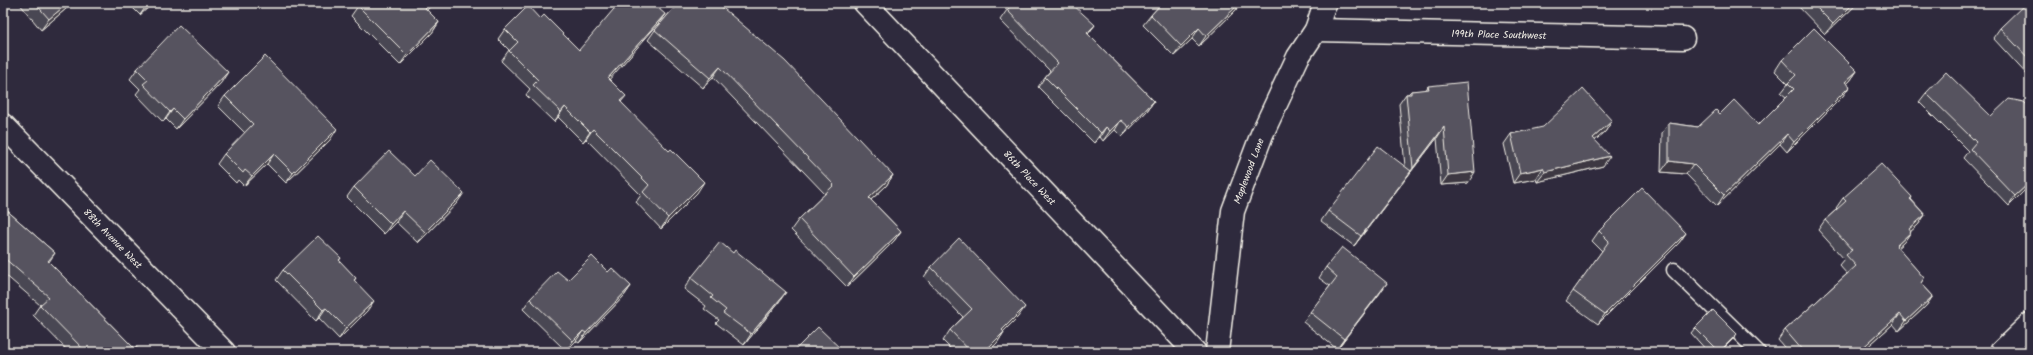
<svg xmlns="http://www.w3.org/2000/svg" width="2033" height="355" font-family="Kalam,sans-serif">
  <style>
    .built { fill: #3b3647 }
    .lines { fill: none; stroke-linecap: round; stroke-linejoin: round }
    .lane-casing { stroke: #f4f1e8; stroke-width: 17 }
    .street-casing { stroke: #f4f1e8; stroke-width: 25 }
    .secondary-casing { stroke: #f4f1e8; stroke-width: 25 }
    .lane { stroke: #2f2a3d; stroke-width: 14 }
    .street { stroke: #2f2a3d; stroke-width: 22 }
    .secondary { stroke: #2f2a3d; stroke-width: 22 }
    .wall { fill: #4a4752; stroke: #f4f1e8 }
    .shaded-wall { fill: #3c3942; stroke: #f4f1e8 }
    .building { fill: #56525f; stroke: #f4f1e8 }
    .labels { text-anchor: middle; stroke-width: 3.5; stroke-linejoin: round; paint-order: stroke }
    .street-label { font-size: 10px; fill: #f4f1e8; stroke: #2f2a3d }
  </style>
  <rect width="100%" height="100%" fill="#2f2a3d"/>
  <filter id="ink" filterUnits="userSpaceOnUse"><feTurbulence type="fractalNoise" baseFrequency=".025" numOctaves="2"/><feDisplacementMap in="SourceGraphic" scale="8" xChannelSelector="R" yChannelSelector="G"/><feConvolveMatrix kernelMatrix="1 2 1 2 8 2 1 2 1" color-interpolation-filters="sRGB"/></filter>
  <g filter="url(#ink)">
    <path class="built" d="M2030,340V352H2017Z"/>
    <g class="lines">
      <defs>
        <path id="lane" d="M1674,270L1758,352"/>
        <g id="street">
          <path id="s1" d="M865,3L1195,352"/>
          <path id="s2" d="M1316,30L1683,38"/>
          <path id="s3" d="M1217,352L1233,211L1262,134L1298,57L1316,30L1325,3"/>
        </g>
        <g id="secondary">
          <path id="s4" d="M3,125L224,352"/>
          <path d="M2001,352L2030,324"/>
        </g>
      </defs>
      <use href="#lane" class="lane-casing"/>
      <use href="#street" class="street-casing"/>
      <use href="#secondary" class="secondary-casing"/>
      <use href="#lane" class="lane"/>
      <use href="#street" class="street"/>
      <use href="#secondary" class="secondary"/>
    </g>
    <path class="wall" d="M19,3H73L41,30Z
      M128,3H153L140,15Z
      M361,3H433L427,10L439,22L432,33L400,65L351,16L358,6Z
      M678,3L893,175L886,186L871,200L901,231L894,241L847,287L791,230L799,219L825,194L713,77L703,88L648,40L655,30Z
      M1162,3H1241L1235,11L1199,46L1192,39L1174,56L1143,25L1151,15Z
      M1795,3H1858L1825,34Z
      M2030,3V78L1993,38L2000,28Z
      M1007,10L1095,25L1088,34L1154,101L1147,111L1122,137L1115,130L1103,141L1100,137L1094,143L1038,87L1045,77L1050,71L1000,20Z
      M665,14L658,24L609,79L626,96L621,102L697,193L661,229L636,202L641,195L586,139L583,142L558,117L554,122L526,95L530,89L501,61L509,50L498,39L505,29L540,19L579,50Z
      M1782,60L1857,71L1850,81L1847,83L1843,96L1787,152L1780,144L1717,206L1686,174L1661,172L1662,133L1669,123L1698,127L1720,114L1758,125L1786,97L1781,93L1788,84L1775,71Z
      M137,69L221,83L176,129L166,119L163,122L136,94L140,89L130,79Z
      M1428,86L1468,183L1441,185L1437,138L1354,246L1321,221L1328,211L1405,166L1399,104L1406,94H1408L1411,91L1426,90Z
      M1926,93L1991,116L2030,108V191L2028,193L2025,190L2009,206L1963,158L1968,151L1919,102Z
      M225,96L330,140L286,183L267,164L244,186L238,180L236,183L217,164L224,154L245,133L218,106Z
      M1612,121L1605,132L1595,140L1603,166L1537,182L1536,179L1513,183L1504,144L1511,134Z
      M415,176L457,203L418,243L396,222L384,234L347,197L354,187Z
      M1912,197L1911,199L1925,215L1918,225L1911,231L1904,242L1897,248L1924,278L1921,283L1933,296L1926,306L1899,331L1893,324L1862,352H1788L1778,340L1785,330L1847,274L1839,265L1844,259L1818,230L1825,220L1837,209L1836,208L1843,198Z
      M3,207L55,253L49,262L134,348L142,352H69L33,315L40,305L3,273Z
      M1599,231L1686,233L1679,243L1598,324L1566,301L1602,251L1592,241Z
      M341,258L339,261L356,278L354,281L367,311L339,339L319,318L316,321L276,280L283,270Z
      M931,267L1018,317L1003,332H1004L997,343L988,352H954L943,341L950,330L963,317L924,277Z
      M1326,267L1380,293L1337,349L1303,322L1330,286L1319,278Z
      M608,272L631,286L624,296L579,343L576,341L566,351L523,309L530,299L568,280Z
      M691,278L779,302L744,345L716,323L719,320L704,309L706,306L684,289Z
      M1695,328L1733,339L1720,352H1708L1691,333Z"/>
    <path class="shaded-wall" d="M68,3H73L41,30L49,19Z
      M149,3H153L140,15L147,5Z
      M431,3H433L429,8L418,19L425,8Z
      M1240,3H1241L1235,11L1199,46L1206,36Z
      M1854,3H1858L1825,34L1833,24Z
      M665,14L658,24L601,89L608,78Z
      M439,22L432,33L400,65L407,55Z
      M1095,25L1088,34L1087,33Z
      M1199,28L1192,39L1174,56L1181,46Z
      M720,67L713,77L703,88L710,78Z
      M1857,71L1850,81L1838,92L1845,82Z
      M228,72L221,83L176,129L183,119Z
      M1850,86L1843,96L1787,152L1794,142Z
      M1154,101L1147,111L1122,137L1129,127Z
      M565,107L558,117L554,122L561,112Z
      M173,109L166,119L163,122L170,112Z
      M1121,120L1115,130L1103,141L1110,131Z
      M1612,121L1605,132L1586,148L1593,138Z
      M1106,127L1100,137L1094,143L1101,133Z
      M1444,127L1437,138L1406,178L1413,168Z
      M337,129L330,140L286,183L293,173Z
      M593,129L586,139L583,142L590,132Z
      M1787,134L1780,144L1717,206L1724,195Z
      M274,154L267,164L244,186L252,176Z
      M1610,156L1603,166L1537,182L1545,172Z
      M1669,161L1693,164L1686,174L1661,172Z
      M1543,168L1536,179L1513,183L1520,173Z
      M1411,171L1404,181L1354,246L1361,236Z
      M1475,172L1468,183L1441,185L1448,175Z
      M893,175L886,186L862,208L869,198Z
      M704,182L697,193L661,229L668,218Z
      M2030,182L2025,190L2009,206L2015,196Z
      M464,193L457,203L418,243L425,232Z
      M403,211L396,222L384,234L391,224Z
      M1925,215L1918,225L1902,239L1909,229Z
      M901,231L894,241L847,287L854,277Z
      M1911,232L1904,242L1888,256L1896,246Z
      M1686,233L1679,243L1598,324L1605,314Z
      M1387,283L1380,293L1337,349L1344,339Z
      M631,286L624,296L579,343L586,333Z
      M786,292L779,302L744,345L751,334Z
      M1933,296L1926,306L1899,331L1906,321Z
      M374,301L367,311L339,339L346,328Z
      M1025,307L1018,317L995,340L1002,330Z
      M326,308L319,318L316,321L323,310Z
      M1900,314L1893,324L1862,352H1858Z
      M583,331L576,341L566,351L573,341Z
      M1004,332L997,343L988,352H984Z
      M1737,334L1733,339L1720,352H1719Z"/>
    <path class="building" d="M35,3H68L49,19Z
      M145,3H149L147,5Z
      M361,3H431L425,8L439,22L407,55L358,6Z
      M619,3H652L665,14L608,78L626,96L620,101L669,151L671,149L704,182L668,218L643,192L649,185L593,129L590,132L565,107L561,112L533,85L538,80L509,51L518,42L505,29L528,6L540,19L544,15L579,50Z
      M678,3H717L785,61L893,175L869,198L901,231L854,277L799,219L834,185L720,67L710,78L655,30Z
      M1014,3H1071L1095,25L1087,33L1154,101L1129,127L1121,120L1110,131L1106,127L1101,133L1045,77L1058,63L1007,10Z
      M1162,3H1240L1206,36L1199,28L1181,46L1151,15Z
      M1812,3H1854L1833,24Z
      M2026,3H2030V60L2000,28Z
      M179,25L228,72L183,119L173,109L170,112L143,84L148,80L137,69Z
      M1814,28L1857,71L1845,82L1850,86L1794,142L1787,134L1724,195L1693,164L1669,161V123L1698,127L1716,110L1720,114L1734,100L1758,125L1794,89L1788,83L1796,75L1782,60Z
      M265,56L337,129L293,173L274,154L252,176L245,170L243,173L224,154L253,124L225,96Z
      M1946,72L1991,116L2009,99L2024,102L2030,108V182L2015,196L1970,149L1976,142L1926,93Z
      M1467,82L1475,172L1448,175L1444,127L1413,168L1406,94H1411V91L1429,89L1428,86Z
      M1583,89L1612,121L1593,138L1610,156L1545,172L1543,168L1520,173L1511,134L1543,127Z
      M1378,146L1411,171L1361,236L1328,211Z
      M389,151L415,176L430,160L464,193L425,232L403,211L391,224L354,187Z
      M1881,164L1912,197L1910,199L1925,215L1909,229L1911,232L1896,246L1924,278L1921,283L1933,296L1906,321L1900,314L1858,352H1802L1803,351L1785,330L1856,266L1846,255L1852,250L1825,220L1846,201L1843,198Z
      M1642,188L1686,233L1605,314L1573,291L1609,241L1599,231Z
      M3,207L55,253L48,261L134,348L136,347L142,352H86L40,305L49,297L3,257Z
      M318,236L341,258L339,260L356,278L354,280L374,301L346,328L326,308L323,310L283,270Z
      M959,238L1025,307L1002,330L1004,332L984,352H971L950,330L972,309L931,267Z
      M720,242L733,253L735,250L786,292L751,334L723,313L726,310L711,298L713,296L691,278Z
      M1342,247L1387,283L1344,339L1310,312L1337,277L1326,267Z
      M592,256L608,272L612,268L631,286L586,333L583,331L573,341L530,299L557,271L568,280Z
      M1713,310L1737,334L1719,352L1695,328Z
      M818,327L844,352H793Z"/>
  </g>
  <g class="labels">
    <g class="street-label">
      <text dy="4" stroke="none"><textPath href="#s2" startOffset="183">199th Place Southwest</textPath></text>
      <text dy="4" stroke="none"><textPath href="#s3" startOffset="185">Maplewood Lane</textPath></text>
      <text dy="4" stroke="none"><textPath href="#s1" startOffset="240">86th Place West</textPath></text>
      <text dy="4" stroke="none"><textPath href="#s4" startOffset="158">88th Avenue West</textPath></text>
    </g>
  </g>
  <rect width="2033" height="355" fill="none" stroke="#2f2a3d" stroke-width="16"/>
  <rect x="8" y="8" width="2017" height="339" fill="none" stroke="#f4f1e8" stroke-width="1.5" filter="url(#ink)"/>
</svg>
